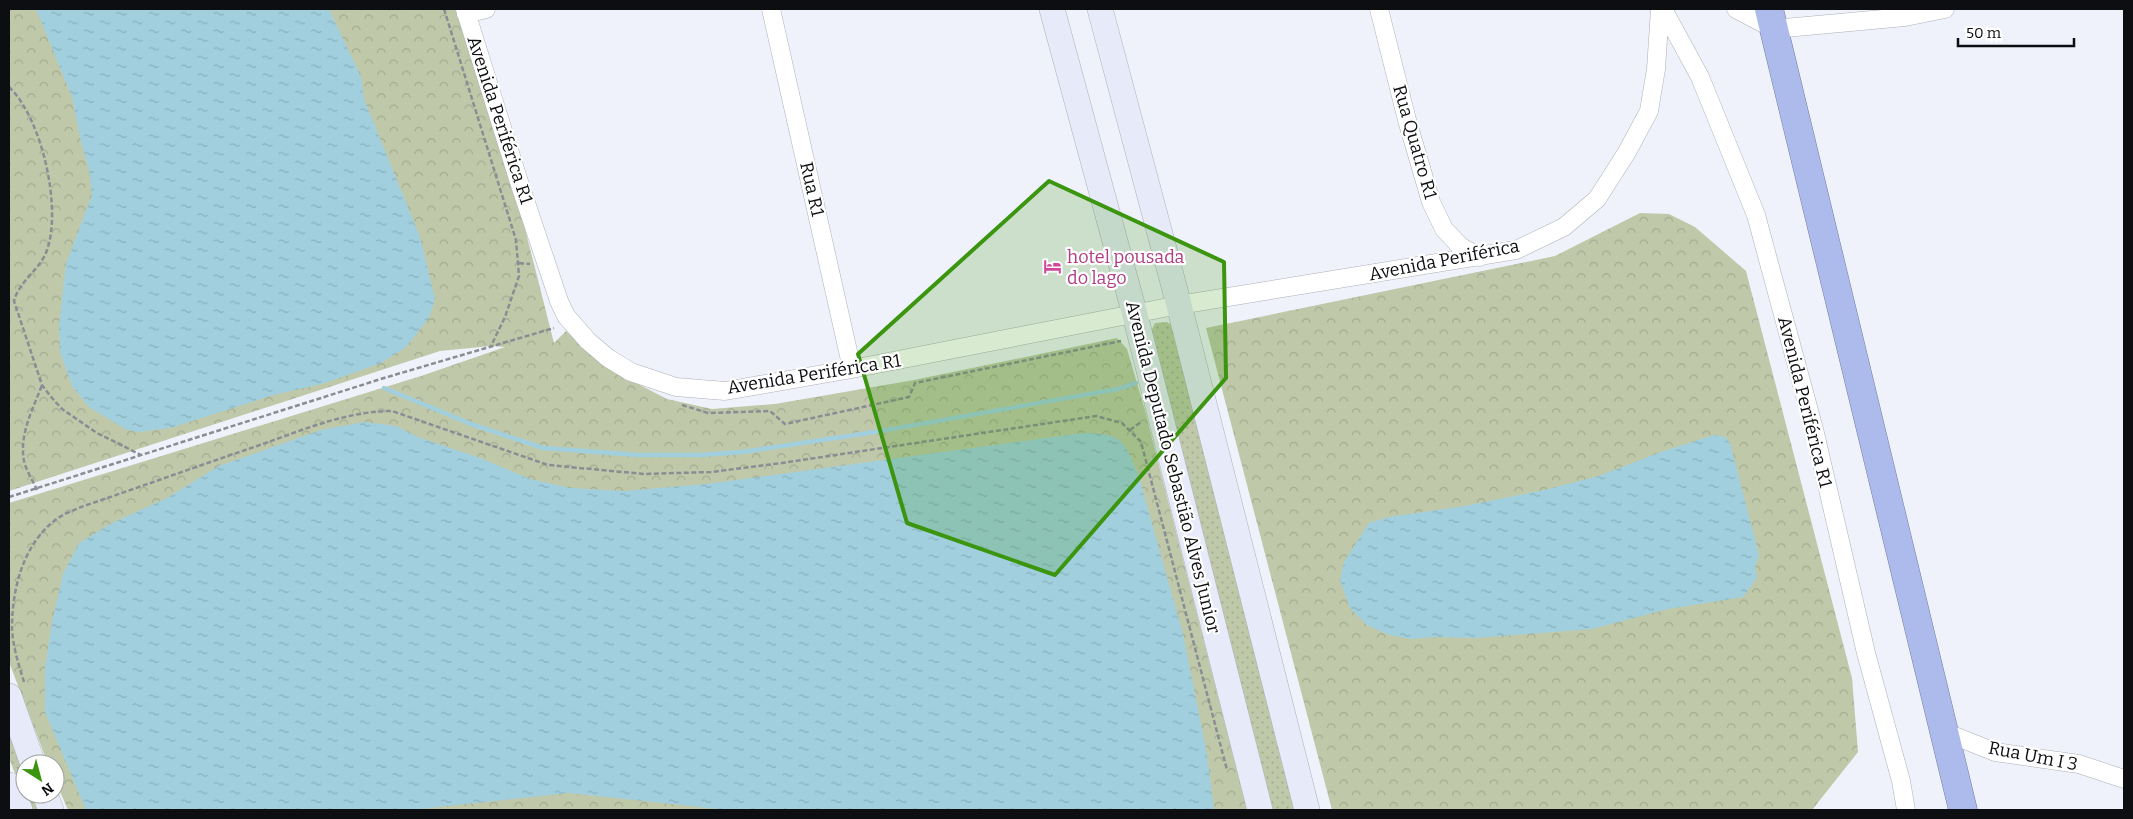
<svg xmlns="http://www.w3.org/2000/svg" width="2133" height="819" font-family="Bitter,serif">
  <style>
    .grass { fill: url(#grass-dots) }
    .park { fill: url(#park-crowns) }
    .water { fill: url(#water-ripples) }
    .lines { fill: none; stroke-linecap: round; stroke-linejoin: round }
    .stream { stroke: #a1cfde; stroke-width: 4.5 }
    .street-casing { stroke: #aeb0b9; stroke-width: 19 }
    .secondary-casing { stroke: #aeb0b9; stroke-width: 26 }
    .highway-casing { stroke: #757e9f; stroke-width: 29 }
    .path { stroke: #8a8d93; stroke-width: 2.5; stroke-dasharray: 5 2.5; stroke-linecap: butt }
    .street { stroke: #fff; stroke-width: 18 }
    .secondary { stroke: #e6eaf9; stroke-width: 25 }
    .highway { stroke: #adbaec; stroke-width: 28 }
    .marked { fill: #3b950e; fill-opacity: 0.2; stroke: #3b950e; stroke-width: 4; stroke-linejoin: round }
    .labels { text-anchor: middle; stroke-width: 4.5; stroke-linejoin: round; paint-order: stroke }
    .street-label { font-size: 18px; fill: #0d0e11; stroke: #fff }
    .hotel-label { font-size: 18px; fill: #b23c85; stroke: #fff; text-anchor: start }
  </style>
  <defs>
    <pattern id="grass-dots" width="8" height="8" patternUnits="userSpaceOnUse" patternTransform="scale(1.25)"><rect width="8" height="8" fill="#bfc9a9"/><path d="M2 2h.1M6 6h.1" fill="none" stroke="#a3ab90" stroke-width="1.8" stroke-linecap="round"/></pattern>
    <pattern id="park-crowns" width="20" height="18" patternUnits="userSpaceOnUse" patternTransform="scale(1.25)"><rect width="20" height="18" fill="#bfc9a9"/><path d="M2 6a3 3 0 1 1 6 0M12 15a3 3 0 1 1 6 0" fill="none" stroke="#a3ab90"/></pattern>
    <pattern id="water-ripples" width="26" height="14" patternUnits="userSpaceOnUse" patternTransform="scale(1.25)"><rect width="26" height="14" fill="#a1cfde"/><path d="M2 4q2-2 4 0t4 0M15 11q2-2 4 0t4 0" fill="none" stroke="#89b1bd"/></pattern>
  </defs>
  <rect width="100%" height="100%" fill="#eff2fb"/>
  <path class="grass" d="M1167,322L1172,325L1294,810H1270L1151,331L1155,323Z
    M9,720L25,764V794H36L43,810H29L9,758Z"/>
  <path class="park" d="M9,9H457L519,205L554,343L566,331L611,370L667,399L712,409L775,404L914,380L1117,338L1127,349L1145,410L1247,810H68L55,780V764H48L9,662V503L421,376L505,347L491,346L440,351L9,491Z
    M1640,213L1669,214L1695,227L1746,271L1852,678L1858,752L1812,810H1332L1206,328L1555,256Z"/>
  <path class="water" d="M36,9H329L361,77L364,99L420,237L435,299L429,318L405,348L381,363L325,383L274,395L170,428L139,432L127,430L89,407L72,386L60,352L59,326L66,264L92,195L89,170L81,142L72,97Z
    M364,422L396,426L418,437L480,458L530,479L570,488L625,491L706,484L1083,433C1122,434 1123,438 1138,474L1183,634L1207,754L1214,810H728L569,793L410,810H86L45,712V668L52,622L63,574L79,543L112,523L165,499L219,466L321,430Z
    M1714,435L1725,437L1730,443L1759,555L1755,568L1757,578L1743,597L1668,609L1592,629L1476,638L1434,637L1412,639L1389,635L1367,625L1350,608L1340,580L1344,562L1369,523L1389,517L1465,506L1544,490L1599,476L1661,452Z"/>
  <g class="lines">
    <path class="stream" d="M384,388L471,424L543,448L638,455H700L742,452L875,432L1118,389L1136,383"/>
    <defs>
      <path id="street" d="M465,9L520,185L559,301L566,316L588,341L608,358L631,372L676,387L725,391L852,369L1179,305L1516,250L1564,227L1597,199L1627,152L1649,111L1656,69L1660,9
        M771,9L852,369
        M1379,9L1407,120L1431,202L1444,229L1461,247L1480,257
        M1663,9L1700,77L1756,215L1814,429L1866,653L1901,781L1906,810
        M1736,9L1774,29L1905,17L1945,9
        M466,14L486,9
        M1942,731L1995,752L2079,764L2124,779"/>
      <path id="secondary" d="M1052,9L1135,315L1260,810
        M1100,9L1179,305L1307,810
        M9,696L33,764
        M9,785L20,810
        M45,794L51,810"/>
      <path id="highway" d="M1769,9L1963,810"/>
    </defs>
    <use href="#street" class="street-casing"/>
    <use href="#secondary" class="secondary-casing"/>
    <use href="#highway" class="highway-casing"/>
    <path class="path" d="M444,9L516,240L519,276L505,317L491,346
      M9,87C42,118 62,208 47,250C41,269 19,281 14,301L42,385L52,398L62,409L97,433L141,455
      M519,263L530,264
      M682,405L708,413L770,411L785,424L909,397L915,383L1121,341
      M1130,430L1141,422
      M37,490C33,481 26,470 24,461C19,434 33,409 42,385
      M9,497L384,378L554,328
      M24,682C19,666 13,647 12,629C12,590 22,547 54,521C61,515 72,511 81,507C140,487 198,466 257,446C300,431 346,411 392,411L548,465L644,474L711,472L782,463L1096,416L1122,423L1141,442L1227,770"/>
    <use href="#street" class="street"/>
    <use href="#secondary" class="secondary"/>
    <use href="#highway" class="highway"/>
  </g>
  <path class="marked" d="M1049,181L1224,262L1226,378L1055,575L907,523L858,354Z"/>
  <defs>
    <symbol id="hotel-bare" viewBox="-9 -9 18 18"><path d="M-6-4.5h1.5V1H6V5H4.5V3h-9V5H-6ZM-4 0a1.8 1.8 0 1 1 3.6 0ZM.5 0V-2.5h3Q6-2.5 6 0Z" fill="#d1479c" stroke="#fff" stroke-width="2.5" paint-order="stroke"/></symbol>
  </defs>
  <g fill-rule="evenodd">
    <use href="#hotel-bare" x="1040" y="254" width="25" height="25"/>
  </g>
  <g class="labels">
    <g class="street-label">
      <text transform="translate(500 120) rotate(72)" y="6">Avenida Periférica R1</text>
      <text transform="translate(1415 142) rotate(74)" y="6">Rua Quatro R1</text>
      <text transform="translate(812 189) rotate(77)" y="6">Rua R1</text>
      <text transform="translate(1444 260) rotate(-11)" y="6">Avenida Periférica</text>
      <text transform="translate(814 374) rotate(-9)" y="6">Avenida Periférica R1</text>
      <text transform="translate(1805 402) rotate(76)" y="6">Avenida Periférica R1</text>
      <text transform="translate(1173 467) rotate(76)" y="6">Avenida Deputado Sebastião Alves Junior</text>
      <text transform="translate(2033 756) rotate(11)" y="6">Rua Um I 3</text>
    </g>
    <g class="hotel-label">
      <text x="1067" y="263">hotel pousada<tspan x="1067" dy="21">do lago</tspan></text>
    </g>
  </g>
  <rect width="2133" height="819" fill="none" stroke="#0d0e11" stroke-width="20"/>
  <g transform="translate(40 779) rotate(144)"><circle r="24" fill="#ffffff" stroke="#9e9fa0"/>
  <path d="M0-4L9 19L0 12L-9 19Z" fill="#3b950e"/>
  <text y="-8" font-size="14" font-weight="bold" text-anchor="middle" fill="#0d0e11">N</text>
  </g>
  <path d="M1958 38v8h116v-8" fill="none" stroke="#0d0e11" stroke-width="2.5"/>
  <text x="1966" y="38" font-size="15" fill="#0d0e11" stroke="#ffffff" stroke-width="4" paint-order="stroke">50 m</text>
</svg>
